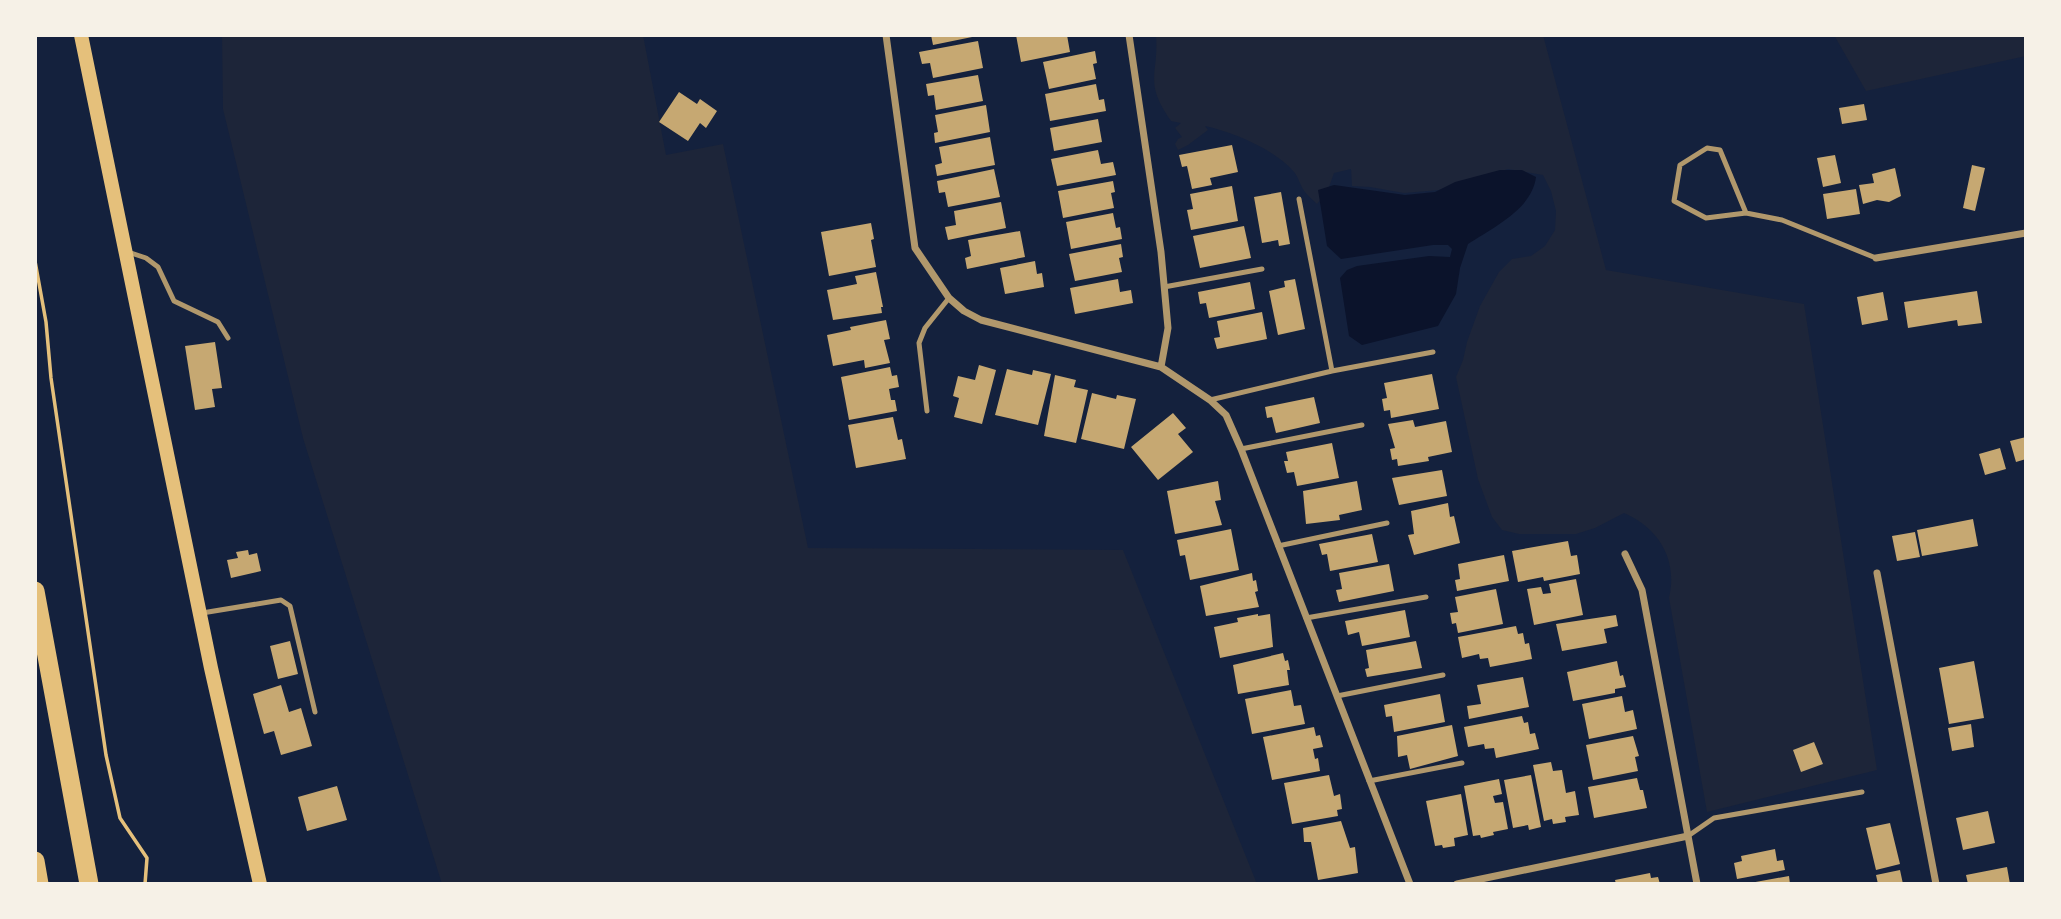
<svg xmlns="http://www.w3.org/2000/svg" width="2061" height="919" font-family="'Alegreya Sans',sans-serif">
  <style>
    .green { fill: #1d2539 }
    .water { fill: #0b132b }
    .building { fill: #c6a872 }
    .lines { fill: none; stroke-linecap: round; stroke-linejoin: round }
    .path { stroke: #e5c07b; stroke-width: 3.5 }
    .service { stroke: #b1986c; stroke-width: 5 }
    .minor { stroke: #b1986c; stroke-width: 7 }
    .secondary { stroke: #e5c07b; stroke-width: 14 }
    .motorway { stroke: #e5c07b; stroke-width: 19 }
  </style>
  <rect width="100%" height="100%" fill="#14213d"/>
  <path class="green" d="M222,35H643L666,155L723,144L808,548L1123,550L1257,884H442L303,438L223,109Z
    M1156,35H1543L1606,270L1804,304L1877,770L1707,812L1669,598C1678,560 1659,528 1624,513L1595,528L1576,534H1519L1502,530L1492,517L1478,479L1456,377L1463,360L1467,342L1480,306L1499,272L1512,259L1531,256L1545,246L1555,230L1556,211L1551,191L1543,175L1508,169L1439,190L1404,193L1370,187L1352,186L1351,169L1334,173L1328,190L1317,204C1313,200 1308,196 1305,192C1300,186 1299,178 1294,172C1276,150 1233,132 1205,126L1208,130L1188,145L1178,150L1175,144L1178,139L1182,137L1175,128L1181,123L1171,121C1143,81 1159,76 1156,35Z
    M1834,35H2026V56L1866,91Z"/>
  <path class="water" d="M1500,170H1522L1536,177C1532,209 1494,227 1468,244L1460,268L1456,294L1438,326L1362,345L1349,336L1340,278L1347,270L1357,266L1429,256L1450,257L1452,249L1448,245H1433L1341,259L1327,246L1318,190L1334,185L1405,195L1435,192L1455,182Z"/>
  <path class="building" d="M931,35H977V36L933,45Z
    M1016,35H1067L1070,52L1021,62Z
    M978,41L983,68L933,78L930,63L922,64L919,52Z
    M1095,51L1097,63L1093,64L1096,79L1049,89L1043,62Z
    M978,75L983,101L936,110L934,95L928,96L926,84Z
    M1096,84L1099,100L1104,99L1106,111L1050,121L1045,94Z
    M679,92L697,104L700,99L717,111L706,128L700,123L688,141L659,122Z
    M1864,104L1867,120L1842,124L1839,108Z
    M986,105L990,132L935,143L934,133L938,132L935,115Z
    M1098,119L1102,142L1054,151L1050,128Z
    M990,137L995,165L937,176L935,165L942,163L939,147Z
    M1232,145L1238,172L1210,178L1212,185L1192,189L1187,166L1182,167L1179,155Z
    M1098,150L1101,164L1113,162L1116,175L1057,186L1051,159Z
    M1835,155L1841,183L1823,187L1817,158Z
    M1972,165L1985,168L1975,211L1963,208Z
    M1895,168L1901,196L1889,202L1877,200L1863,204L1859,185L1874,183L1872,174Z
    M994,169L1000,197L948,207L945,192L939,193L937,181Z
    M1113,181L1115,192L1111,193L1114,208L1063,218L1058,191Z
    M1232,186L1238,221L1191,230L1187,210L1193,209L1190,194Z
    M1856,189L1860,214L1827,219L1823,194Z
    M1281,192L1290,244L1279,246L1278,240L1262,243L1254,197Z
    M1001,202L1006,228L948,240L945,227L956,225L954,211Z
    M1113,213L1116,228L1120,227L1122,239L1071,249L1066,222Z
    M871,223L874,239L871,240L876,267L829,276L821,232Z
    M1244,226L1251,258L1200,268L1193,236Z
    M1020,231L1025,257L967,269L965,258L971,256L968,240Z
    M1121,244L1123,257L1119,258L1122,272L1075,281L1069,254Z
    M1035,261L1037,274L1042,273L1044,287L1005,294L1000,268Z
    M876,272L883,307H881L882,313L833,320L827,290L857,284L855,276Z
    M1118,279L1120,292L1131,290L1133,303L1075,314L1070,288Z
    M1295,279L1305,329L1278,335L1269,291L1285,287L1284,281Z
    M1250,282L1255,309L1209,318L1206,303L1200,304L1198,292Z
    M1977,291L1982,323L1958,326L1957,320L1908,328L1904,302Z
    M1883,292L1888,320L1862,325L1857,297Z
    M1262,312L1267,339L1217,349L1214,338L1220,337L1217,321Z
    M886,320L890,339L884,340L890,363L865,368L864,360L833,366L827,335L851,330L850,327Z
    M215,342L222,388L212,389L215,407L195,410L185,346Z
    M979,365L996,370L982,424L954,417L959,398L953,396L958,376L975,380Z
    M890,367L892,376L897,375L899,387L889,389L891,400H895L897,411L849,420L841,377Z
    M1007,369L1032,375L1033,370L1051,374L1038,425L995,415Z
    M1432,374L1439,409L1391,418L1390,410L1384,411L1382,399L1387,398L1384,383Z
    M1055,375L1076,380L1074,387L1088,390L1076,443L1044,436Z
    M1092,393L1116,399L1117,395L1136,399L1124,449L1081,439Z
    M1314,397L1320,423L1276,433L1272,417L1267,418L1265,407Z
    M1173,413L1186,428L1178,434L1193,452L1158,480L1131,447Z
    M893,417L898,440L902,439L906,459L856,468L848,425Z
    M1413,420L1415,427L1446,421L1452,452L1428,457L1429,461L1398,466L1397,459L1392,460L1390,449L1395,448L1388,424Z
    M2026,437V459L2016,462L2010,441Z
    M1332,443L1339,478L1297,486L1294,472L1287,473L1284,461H1288L1286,452Z
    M2000,448L2006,469L1985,475L1979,454Z
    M1442,470L1447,496L1399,505L1392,478Z
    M1218,481L1221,500L1215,501L1222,525L1175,534L1167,491Z
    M1357,481L1362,510L1339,515L1340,520L1306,524L1303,491Z
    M1448,503L1450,517L1454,516L1460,543L1414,555L1408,535L1414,534L1411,511Z
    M1973,519L1978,546L1922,556L1917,530Z
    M1231,529L1239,570L1190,580L1185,555L1180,556L1177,540Z
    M1915,532L1920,557L1897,561L1892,536Z
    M1372,534L1378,562L1330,571L1327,554L1322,555L1319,544Z
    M1568,541L1571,556L1577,555L1580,574L1544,581L1543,577L1518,582L1512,551Z
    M248,550L249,555L257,553L261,571L231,578L227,560L238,558L236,552Z
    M1504,555L1509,581L1457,591L1455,580L1460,579L1458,564Z
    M1389,564L1394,591L1339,602L1336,590L1342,589L1339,573Z
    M1252,573L1253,581L1256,580L1258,591L1255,592L1259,607L1206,616L1200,586Z
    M1576,579L1583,615L1534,625L1527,589L1541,587L1543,594L1551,593L1549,584Z
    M1496,589L1503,624L1458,633L1456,623L1452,624L1450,613L1458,612L1455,597Z
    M1405,610L1410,637L1362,646L1359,632L1348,635L1345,621Z
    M1258,614V616L1270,614L1273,647L1220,658L1214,627L1238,622L1237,618Z
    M1616,615L1618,626L1604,629L1607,643L1562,651L1556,624Z
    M1516,626L1518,634L1523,633L1525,644L1529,643L1532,659L1490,667L1488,658L1480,659L1479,654L1462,658L1458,637Z
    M290,641L298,674L278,679L270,646Z
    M1416,641L1422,668L1367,677L1365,669L1369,668L1366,650Z
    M1283,653L1285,661L1288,660L1290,670H1287L1289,685L1238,694L1233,665Z
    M1617,661L1620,676L1623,675L1626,687L1615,689V693L1573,701L1567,672Z
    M1974,661L1984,718L1949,724L1939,668Z
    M1523,677L1529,707L1469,719L1467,706L1481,704L1477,685Z
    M281,685L289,712L301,708L312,746L281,755L274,731L264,734L253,694Z
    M1291,690L1294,706L1301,705L1305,724L1252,734L1245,699Z
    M1440,694L1445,722L1394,732L1392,716L1386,717L1384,705Z
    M1622,696L1625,712L1633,710L1637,729L1589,739L1582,704Z
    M1522,716L1524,723L1528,722L1530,734L1535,733L1539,749L1496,758L1494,748L1485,749L1484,744L1468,747L1464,727Z
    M1971,724L1974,747L1952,751L1948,728Z
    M1452,725L1458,756L1410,769L1407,755L1398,757L1397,736Z
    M1314,727L1316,736L1320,735L1323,747L1313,749L1315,759L1318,758L1320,771L1272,780L1263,737Z
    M1633,736L1639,756L1635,757L1638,771L1593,780L1586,745Z
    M1814,742L1823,764L1801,772L1793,750Z
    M1551,762L1553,771L1562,770L1566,793L1575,791L1579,815L1565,817L1566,822L1553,824L1552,819L1544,821L1533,765Z
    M1329,775L1334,796L1340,794L1342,809L1337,810L1338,816L1292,824L1284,783Z
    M1531,775L1541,827L1529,830L1528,825L1513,828L1504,780Z
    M1637,778L1640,790H1643L1647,808L1594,818L1588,787Z
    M1499,779L1502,794L1493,796L1495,803L1503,802L1508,829L1493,832L1494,835L1481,838L1480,835L1473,836L1464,786Z
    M337,786L347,820L307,831L298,797Z
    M1461,794L1468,835L1454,838L1455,846L1443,848L1442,845L1435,846L1426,801Z
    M1988,811L1995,843L1963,850L1956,818Z
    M1341,821L1350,848L1355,847L1358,873L1318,880L1311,842H1304L1303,828Z
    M1890,823L1900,864L1876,870L1866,828Z
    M1775,849L1777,861L1783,860L1785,870L1737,879L1734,863L1742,861L1741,856Z
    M2007,867L2010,884H1968L1966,875Z
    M1900,870L1903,884H1878L1876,875Z
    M1650,873L1651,878L1658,877L1660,884H1616L1615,880Z
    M1789,876L1790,884H1750V883Z"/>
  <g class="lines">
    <path class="path" d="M35,261L46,322L51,378L106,755L120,818L147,858L145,884"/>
    <path class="service" d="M1299,199L1332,371
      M1746,213L1720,150L1707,148L1680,165L1674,201L1706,218L1746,213L1782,220L1876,258
      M128,252L146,258L158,267L174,301L218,322L228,338
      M1164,287L1262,269
      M1210,400L1332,371L1433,352
      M927,411L919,343L925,328L949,298
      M1241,449L1362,425
      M1278,546L1387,523
      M202,613L281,600L290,606L315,712
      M1306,618L1426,597
      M1337,696L1443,675
      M1369,781L1462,763
      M1688,836L1714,818L1862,792"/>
    <path class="minor" d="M886,35L915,248L949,298L964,311L981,320L1161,367L1210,400L1226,415L1241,449L1410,884
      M1129,35L1161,252L1168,328L1161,367
      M1876,258L2026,233
      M1625,554L1642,590L1697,884
      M1877,573L1936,884
      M1457,884L1688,836"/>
    <path class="secondary" d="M81,35L211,668L260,884"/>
    <path class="motorway" d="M35,591L89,884
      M35,861L39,884"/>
  </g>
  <rect width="2061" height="919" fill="none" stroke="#f6f1e7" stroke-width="74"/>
</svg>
